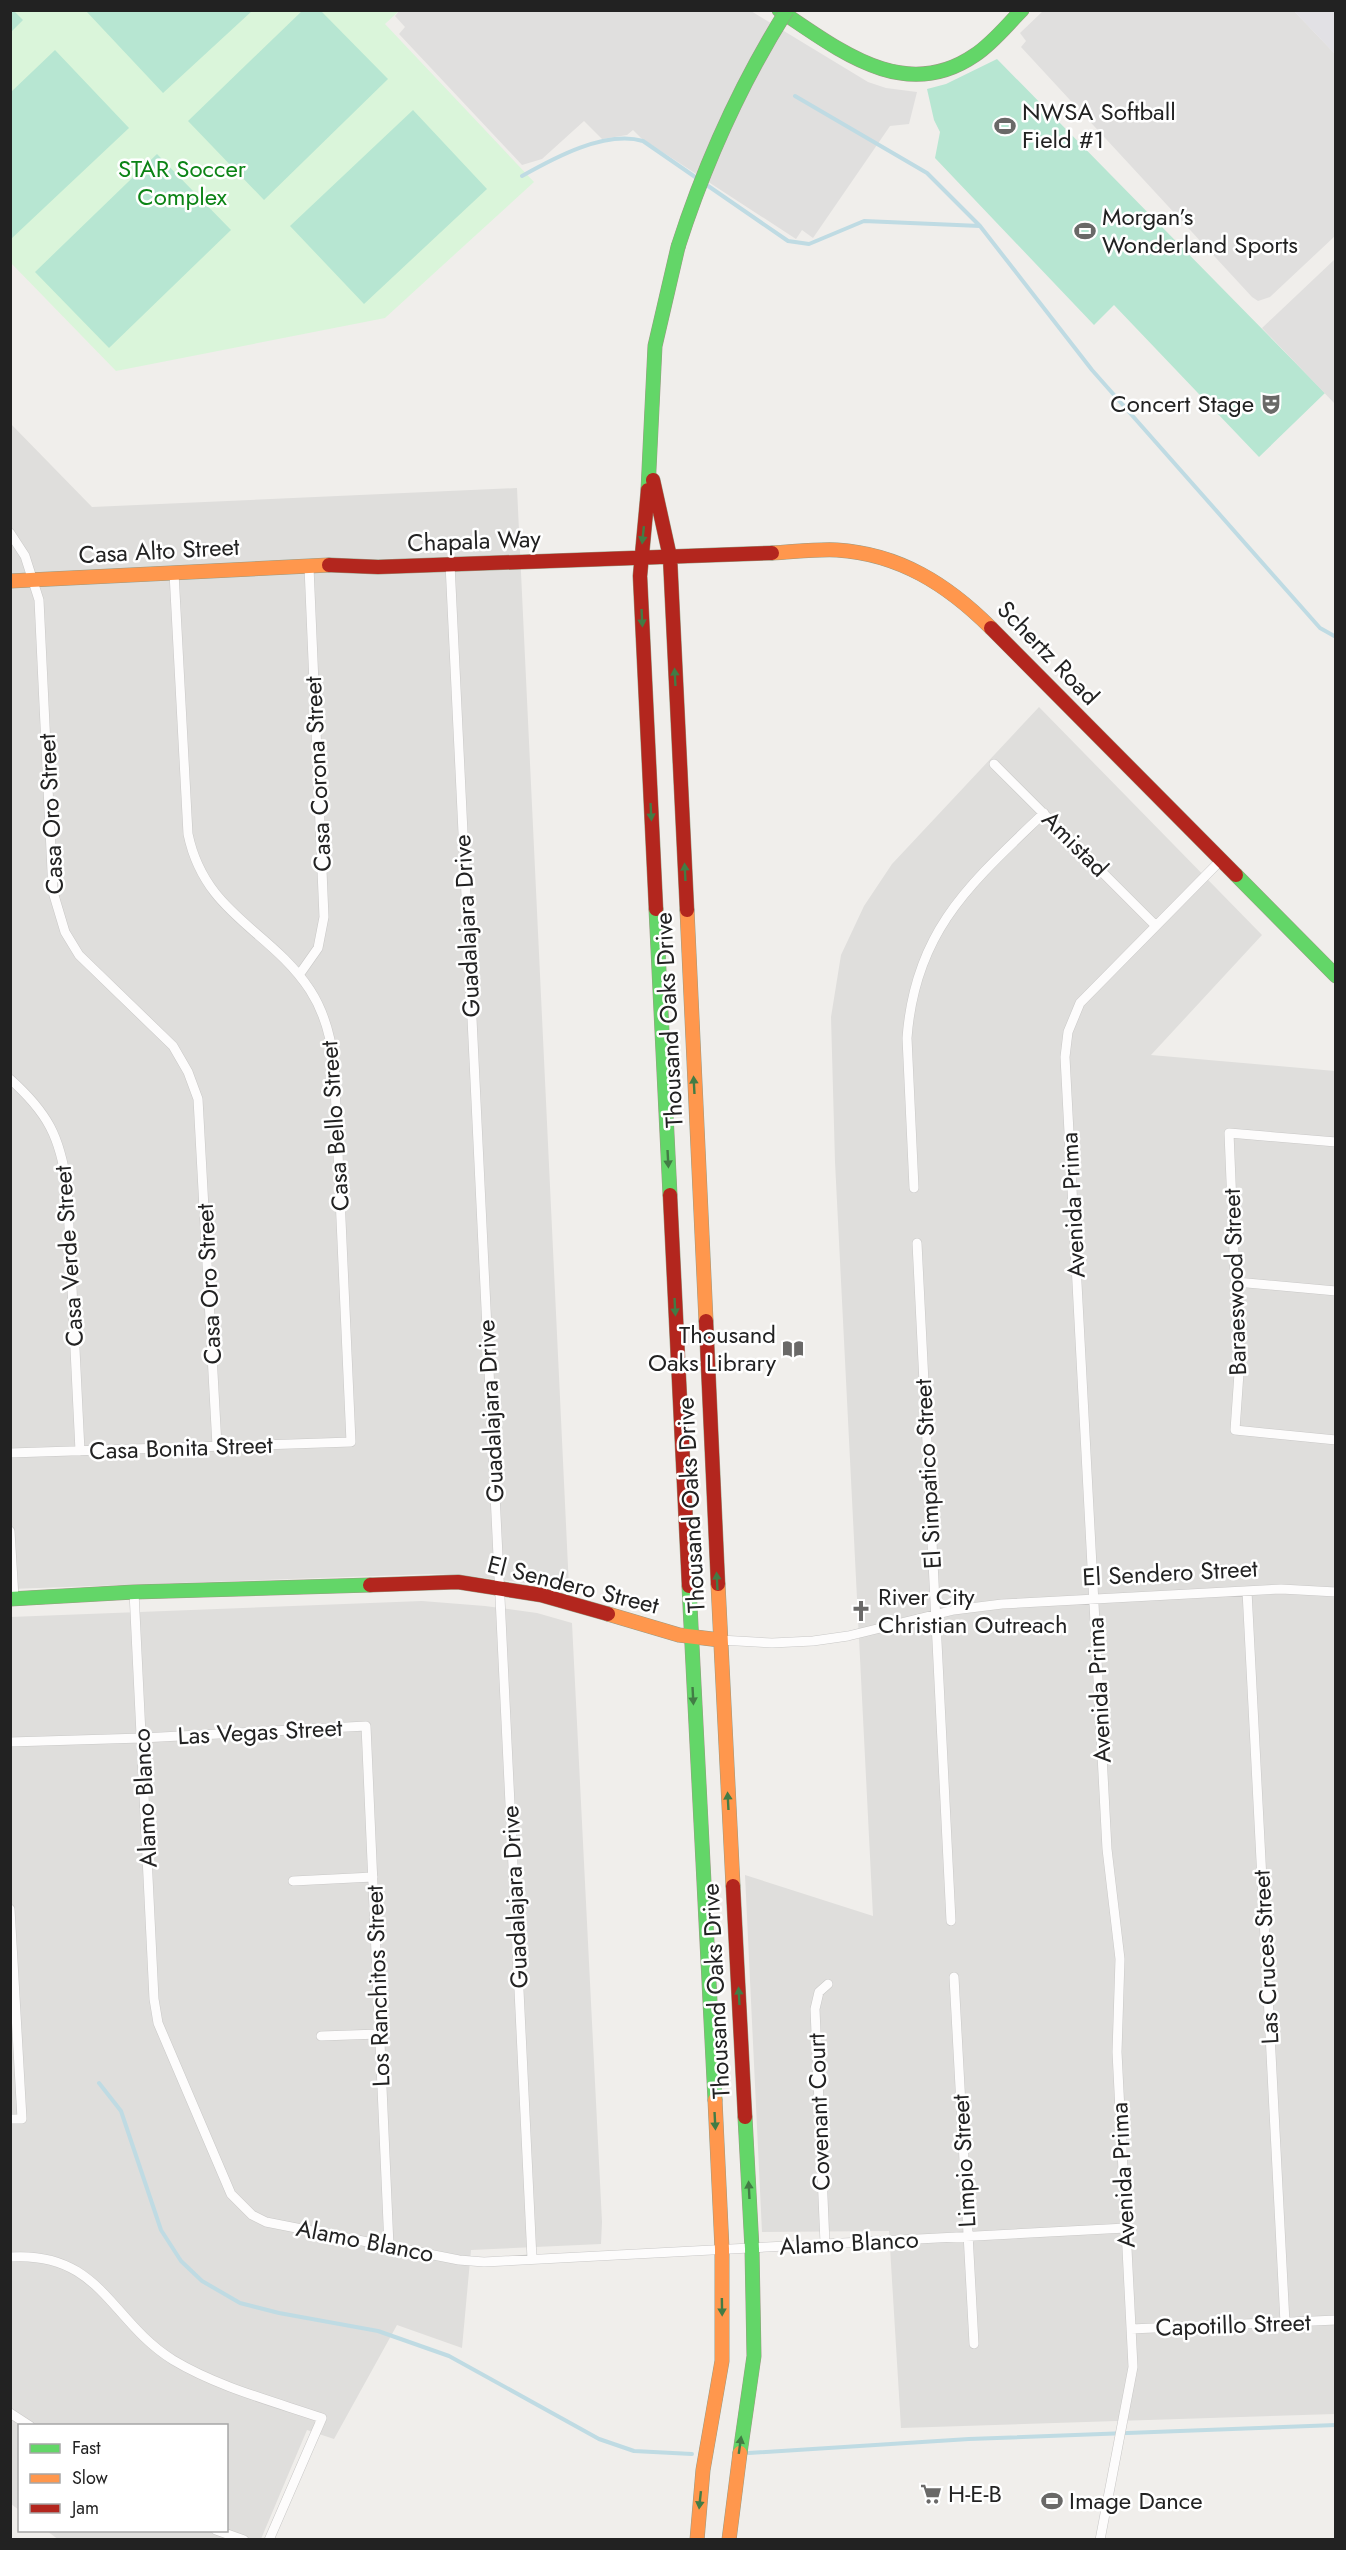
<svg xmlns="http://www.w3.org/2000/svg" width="1346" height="2550" font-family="Jost,sans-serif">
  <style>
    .residential { fill: #dfdedc }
    .park { fill: #daf5da }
    .pitch { fill: #b7e6d2 }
    .parking { fill: #e0dfde }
    .plaza { fill: #e2e1e5 }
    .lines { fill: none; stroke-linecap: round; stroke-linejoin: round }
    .stream { stroke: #bfdbe3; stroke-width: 4 }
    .street-casing { stroke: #c9c8c7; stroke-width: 10 }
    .fast-casing { stroke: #999a82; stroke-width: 15 }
    .slow-casing { stroke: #999a82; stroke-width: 15 }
    .jam-casing { stroke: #999a82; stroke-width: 15 }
    .street { stroke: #fdfcfc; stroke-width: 9 }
    .fast { stroke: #63d668; stroke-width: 14 }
    .slow { stroke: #ff974d; stroke-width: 14 }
    .jam { stroke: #b3261e; stroke-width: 14 }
    .fast-bridge-casing { stroke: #999a82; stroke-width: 15; stroke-linecap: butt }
    .fast-bridge { stroke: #63d668; stroke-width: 14 }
    .oneway { fill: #427c45 }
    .labels { text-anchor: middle; stroke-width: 5; stroke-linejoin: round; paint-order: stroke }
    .poi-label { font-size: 24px; fill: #222; stroke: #fff; text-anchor: start }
    .park-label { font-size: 24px; fill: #0c8416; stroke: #fff }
    .street-label { font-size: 24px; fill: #222; stroke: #fff }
  </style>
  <rect width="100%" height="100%" fill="#f0eeeb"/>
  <path class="residential" d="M10,423L92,507L517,488L569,1588L468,1576L431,1574L11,1589Z
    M1039,707L1262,935L1151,1055L1335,1071V2414L901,2428L889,2231L762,2232L745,1875L873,1916L835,1162L831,1017L841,955L864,906L892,864Z
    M422,1601L485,1606L537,1613L572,1623L602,2222L601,2244L471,2250L462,2348L397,2325L334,2439L307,2430L261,2539L59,2540L47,2531L226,2530V2426H20L19,2510L11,2504L10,1617Z"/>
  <path class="park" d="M10,11H399L385,24L534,182L385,318L116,371L11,263Z"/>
  <path class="pitch" d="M11,10L14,11L23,20L11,32Z
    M303,10L321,11L388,79L264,200L188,121Z
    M86,11H252L163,93Z
    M55,50L129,128L11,239V92Z
    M997,59L1325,393L1259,457L1114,305L1094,325L935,158L940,132L934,120L927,89L946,84Z
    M413,110L487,189L364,304L290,226Z
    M157,154L231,230L109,348L35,272Z"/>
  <path class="parking" d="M400,10L751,11L868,82L886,88L917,92L909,124L890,126L813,238L802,230L796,239L641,138L633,130L627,135L602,139L584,121L542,159L522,165L399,34L405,27L395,16Z
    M1043,11H1294L1335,54V236L1270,297L1258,301L1252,297L1021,47L1026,41L1020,33Z
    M1335,259V404L1262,328Z"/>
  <path class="plaza" d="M1294,11H1335V54Z"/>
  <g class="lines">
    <path class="stream" d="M795,96L927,173L980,226L1092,370L1320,628L1336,637
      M522,176C554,158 605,130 643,141L788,241L809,244L864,221L980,226
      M99,2083L121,2111L161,2230L181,2261L202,2281L240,2303L279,2313L378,2331L449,2356L599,2439L634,2451L692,2454
      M749,2453L969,2439L1336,2425"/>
    <defs>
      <path id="street" d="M10,533L25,556L39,600L53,892L65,932L79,955L173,1046L188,1072L198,1099L217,1446
        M450,564L532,2259
        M994,764L1155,925
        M299,975L318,948L324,917L309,567
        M10,1079C48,1113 60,1137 67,1186L80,1451
        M1336,1142L1229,1133L1239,1373L1235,1430L1336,1440
        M914,1188L907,1038C915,930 971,883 1044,813
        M917,1243L951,1921
        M1236,1282L1336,1291
        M10,1453L351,1442L334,1064C331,1037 325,1013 310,990C270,929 205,915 188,834L174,573
        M10,1531L14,1598
        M1247,1591L1285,2323
        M134,1592L154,1999L158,2023L231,2194L252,2215L266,2222L459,2260L484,2262L1126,2228
        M720,1640L772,1643L813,1641L848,1636L954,1610L1002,1604L1281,1589L1336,1592
        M10,1742L142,1738L366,1726L389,2246
        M293,1881L373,1877
        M10,1909L22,2119H10
        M954,1977L974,2344
        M321,2036L379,2034
        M825,2244L815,2009L819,1992L828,1984
        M10,2257C101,2251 110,2321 173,2360C218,2387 272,2401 322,2418L269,2540
        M1131,2329L1336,2320
        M10,2413L30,2426
        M216,2530L244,2540
        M1100,2540L1133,2367L1117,2052L1120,1959L1107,1849L1065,1057L1068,1032L1080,1003L1220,861"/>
      <path id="fast" d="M779,10C838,49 904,104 975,55C993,43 1007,25 1022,10
        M648,490L655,346L678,247
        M1236,875L1336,976
        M656,909L670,1195
        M689,1586L715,2100
        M10,1599L134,1592L370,1585
        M740,2453L754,2356L752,2249L745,2117"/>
      <path id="slow" d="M772,553C793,552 815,549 837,550C899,554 947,584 991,628
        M10,581L329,565
        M687,910L706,1321
        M718,1584L733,1886
        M608,1614L679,1635L720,1640
        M697,2540L703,2470L722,2361V2249L715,2100
        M729,2540L740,2453"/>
      <path id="jam" d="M653,480L670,557L687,910
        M648,490L640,576L656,909
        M329,565L378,567L772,553
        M991,628L1236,875
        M670,1195L689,1586
        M706,1321L718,1584
        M370,1585L458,1582L541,1595L608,1614
        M733,1886L745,2117"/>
    </defs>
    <use href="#street" class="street-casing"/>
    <use href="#fast" class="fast-casing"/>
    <use href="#slow" class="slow-casing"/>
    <use href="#jam" class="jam-casing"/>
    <use href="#street" class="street"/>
    <use href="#fast" class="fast"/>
    <use href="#slow" class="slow"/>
    <use href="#jam" class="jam"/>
    <defs>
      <path id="fast-bridge" d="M678,247C705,163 740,85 787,10"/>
    </defs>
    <use href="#fast-bridge" class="fast-bridge-casing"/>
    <use href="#fast-bridge" class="fast-bridge"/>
  </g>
  <defs><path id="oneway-solid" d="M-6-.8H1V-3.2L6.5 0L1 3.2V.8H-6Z" transform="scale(1.5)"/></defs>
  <g class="oneway">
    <use href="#oneway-solid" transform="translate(643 535) rotate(96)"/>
    <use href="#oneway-solid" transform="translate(642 618) rotate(87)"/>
    <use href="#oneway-solid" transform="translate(675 677) rotate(-93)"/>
    <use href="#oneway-solid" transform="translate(651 812) rotate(87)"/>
    <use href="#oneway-solid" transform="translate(685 872) rotate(-93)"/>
    <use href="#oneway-solid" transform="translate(694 1085) rotate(-93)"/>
    <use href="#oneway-solid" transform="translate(668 1159) rotate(87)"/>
    <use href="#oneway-solid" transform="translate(675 1307) rotate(87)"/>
    <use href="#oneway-solid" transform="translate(717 1581) rotate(-93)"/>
    <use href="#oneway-solid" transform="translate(693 1696) rotate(87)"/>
    <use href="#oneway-solid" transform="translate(728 1801) rotate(-93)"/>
    <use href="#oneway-solid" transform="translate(739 1996) rotate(-93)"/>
    <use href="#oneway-solid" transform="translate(715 2121) rotate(87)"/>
    <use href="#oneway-solid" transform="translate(749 2190) rotate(-93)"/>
    <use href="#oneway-solid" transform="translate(722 2307) rotate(89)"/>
    <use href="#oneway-solid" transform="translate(740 2445) rotate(-82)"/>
    <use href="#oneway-solid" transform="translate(700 2500) rotate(96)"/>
  </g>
  <defs>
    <symbol id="stadium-bare" viewBox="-9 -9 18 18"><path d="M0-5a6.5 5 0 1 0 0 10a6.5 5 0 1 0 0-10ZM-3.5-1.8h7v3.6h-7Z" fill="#6a6968" stroke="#fff" stroke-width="2.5" paint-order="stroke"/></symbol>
    <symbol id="theatre-bare" viewBox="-9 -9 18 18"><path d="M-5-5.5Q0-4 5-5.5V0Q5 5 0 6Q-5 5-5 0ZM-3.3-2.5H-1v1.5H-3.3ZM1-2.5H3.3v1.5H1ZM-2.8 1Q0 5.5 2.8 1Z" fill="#6a6968" stroke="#fff" stroke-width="2.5" paint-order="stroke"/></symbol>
    <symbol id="library-bare" viewBox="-9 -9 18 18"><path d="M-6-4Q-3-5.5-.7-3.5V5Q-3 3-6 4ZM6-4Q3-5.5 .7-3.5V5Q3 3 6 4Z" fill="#6a6968" stroke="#fff" stroke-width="2.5" paint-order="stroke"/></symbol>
    <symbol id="church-bare" viewBox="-9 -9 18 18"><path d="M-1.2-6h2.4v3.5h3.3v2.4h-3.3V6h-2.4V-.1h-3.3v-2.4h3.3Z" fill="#6a6968" stroke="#fff" stroke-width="2.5" paint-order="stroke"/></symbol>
    <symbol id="supermarket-bare" viewBox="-9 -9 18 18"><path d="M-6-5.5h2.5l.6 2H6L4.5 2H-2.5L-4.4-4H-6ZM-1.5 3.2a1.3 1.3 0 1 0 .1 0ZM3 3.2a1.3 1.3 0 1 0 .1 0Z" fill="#6a6968" stroke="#fff" stroke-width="2.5" paint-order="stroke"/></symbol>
  </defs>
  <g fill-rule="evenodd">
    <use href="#stadium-bare" x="990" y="111" width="30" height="30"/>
    <use href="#stadium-bare" x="1070" y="216" width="30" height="30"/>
    <use href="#theatre-bare" x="1256" y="389" width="30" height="30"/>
    <use href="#library-bare" x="778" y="1334" width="30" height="30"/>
    <use href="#church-bare" x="846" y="1596" width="30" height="30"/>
    <use href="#supermarket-bare" x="916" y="2479" width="30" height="30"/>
    <use href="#stadium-bare" x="1037" y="2486" width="30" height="30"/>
  </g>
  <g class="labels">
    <g class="poi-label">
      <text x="1022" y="120">NWSA Softball<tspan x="1022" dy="28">Field #1</tspan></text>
      <text x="1102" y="225">Morgan’s<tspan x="1102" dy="28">Wonderland Sports</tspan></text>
      <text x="1254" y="412" text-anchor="end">Concert Stage</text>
      <text x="776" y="1343" text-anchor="end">Thousand<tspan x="776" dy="28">Oaks Library</tspan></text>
      <text x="878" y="1605">River City<tspan x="878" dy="28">Christian Outreach</tspan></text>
      <text x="948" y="2502">H-E-B</text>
      <text x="1069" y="2509">Image Dance</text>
    </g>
    <g class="park-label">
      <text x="182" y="177">STAR Soccer<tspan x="182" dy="28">Complex</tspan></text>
    </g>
    <g class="street-label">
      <text transform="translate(474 541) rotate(-2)" y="8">Chapala Way</text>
      <text transform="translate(159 551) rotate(-3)" y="8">Casa Alto Street</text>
      <text transform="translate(1048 653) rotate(46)" y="8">Schertz Road</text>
      <text transform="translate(318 774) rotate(-93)" y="8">Casa Corona Street</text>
      <text transform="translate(51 814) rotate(-93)" y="8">Casa Oro Street</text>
      <text transform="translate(1075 844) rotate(45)" y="8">Amistad</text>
      <text transform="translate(467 926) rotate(-93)" y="8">Guadalajara Drive</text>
      <text transform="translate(669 1020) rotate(-93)" y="8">Thousand Oaks Drive</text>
      <text transform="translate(335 1126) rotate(-94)" y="8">Casa Bello Street</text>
      <text transform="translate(1073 1205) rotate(-93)" y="8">Avenida Prima</text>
      <text transform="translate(69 1256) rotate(-94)" y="8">Casa Verde Street</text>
      <text transform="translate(1235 1282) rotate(-92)" y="8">Baraeswood Street</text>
      <text transform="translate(209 1284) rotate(-93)" y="8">Casa Oro Street</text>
      <text transform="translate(491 1411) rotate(-93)" y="8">Guadalajara Drive</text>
      <text transform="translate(181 1448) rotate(-2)" y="8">Casa Bonita Street</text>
      <text transform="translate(928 1474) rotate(-93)" y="8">El Simpatico Street</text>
      <text transform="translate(691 1505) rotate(-93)" y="8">Thousand Oaks Drive</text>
      <text transform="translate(1170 1573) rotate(-3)" y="8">El Sendero Street</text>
      <text transform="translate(573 1585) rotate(14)" y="8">El Sendero Street</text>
      <text transform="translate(1099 1690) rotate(-93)" y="8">Avenida Prima</text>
      <text transform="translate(260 1732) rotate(-3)" y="8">Las Vegas Street</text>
      <text transform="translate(145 1798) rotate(-93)" y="8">Alamo Blanco</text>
      <text transform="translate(515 1897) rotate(-93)" y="8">Guadalajara Drive</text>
      <text transform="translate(1266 1957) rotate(-93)" y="8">Las Cruces Street</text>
      <text transform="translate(378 1986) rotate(-92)" y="8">Los Ranchitos Street</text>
      <text transform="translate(716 1991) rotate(-93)" y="8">Thousand Oaks Drive</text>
      <text transform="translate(819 2112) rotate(-92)" y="8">Covenant Court</text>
      <text transform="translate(964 2161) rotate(-93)" y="8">Limpio Street</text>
      <text transform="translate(1123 2175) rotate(-93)" y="8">Avenida Prima</text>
      <text transform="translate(365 2241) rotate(11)" y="8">Alamo Blanco</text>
      <text transform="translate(849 2243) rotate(-3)" y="8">Alamo Blanco</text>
      <text transform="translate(1233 2325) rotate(-2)" y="8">Capotillo Street</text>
    </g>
  </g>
  <rect width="1346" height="2550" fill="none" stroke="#222222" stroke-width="24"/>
  <rect x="18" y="2424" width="210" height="108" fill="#ffffff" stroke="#a7a7a7" stroke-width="1.5"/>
  <rect x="30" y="2444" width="30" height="9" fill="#63d668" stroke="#a7a7a7" stroke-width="1.5"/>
  <text x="72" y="2454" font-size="18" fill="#222222">Fast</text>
  <rect x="30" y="2474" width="30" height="9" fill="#ff974d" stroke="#a7a7a7" stroke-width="1.5"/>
  <text x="72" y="2484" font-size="18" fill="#222222">Slow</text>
  <rect x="30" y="2504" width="30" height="9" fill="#b3261e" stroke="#a7a7a7" stroke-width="1.5"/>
  <text x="72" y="2514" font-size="18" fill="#222222">Jam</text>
</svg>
